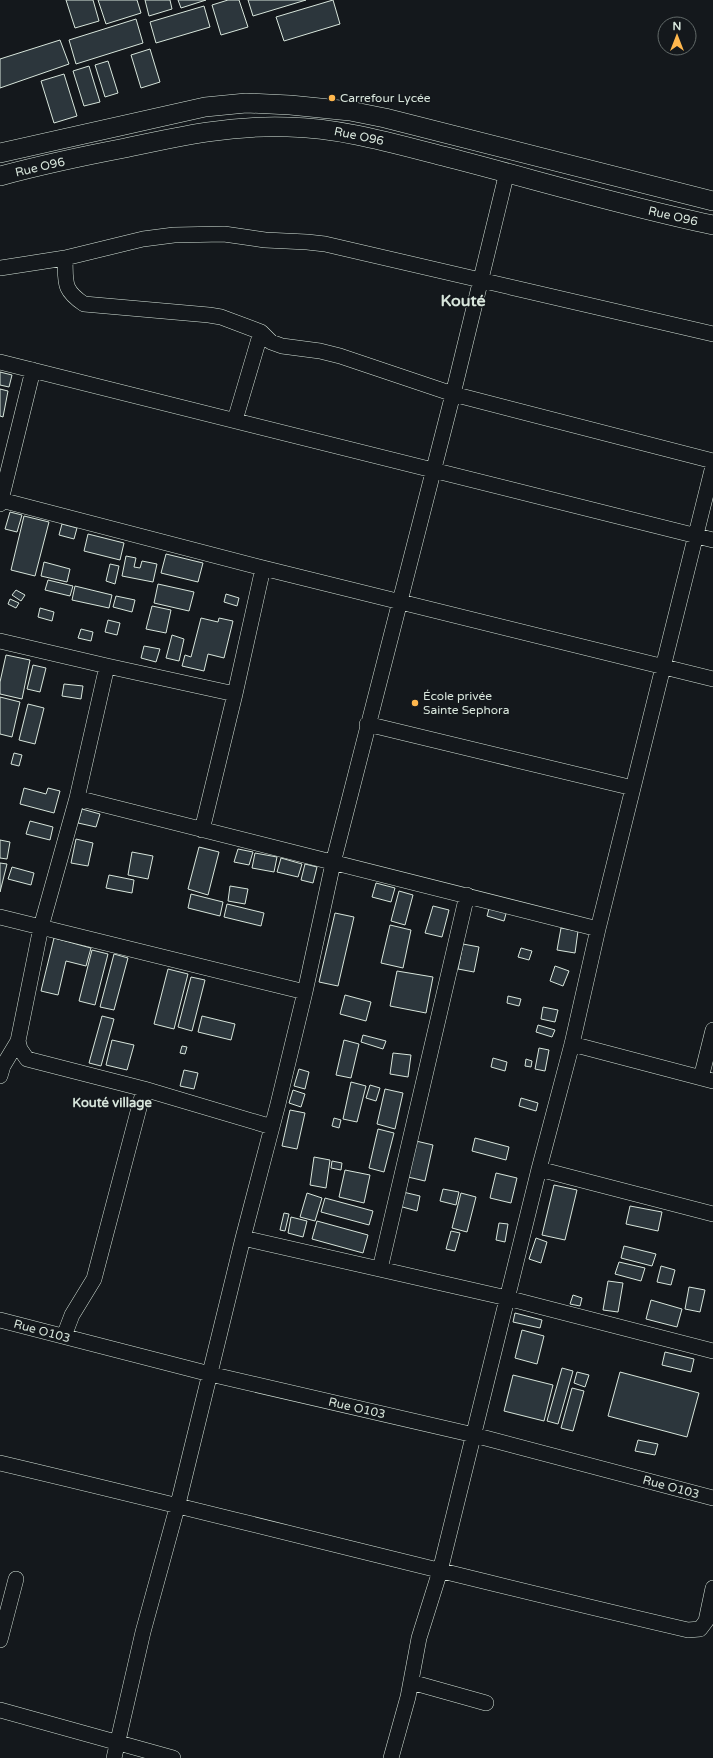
<svg xmlns="http://www.w3.org/2000/svg" width="713" height="1758" font-family="'Varela Round',sans-serif">
  <style>
    .building { fill: #2c363c; stroke: #d8e6dc }
    .lines { fill: none; stroke-linecap: round; stroke-linejoin: round }
    .minor-casing { stroke: #d8e6dc; stroke-width: 16 }
    .major-casing { stroke: #d8e6dc; stroke-width: 20 }
    .minor { stroke: #14181c; stroke-width: 15 }
    .major { stroke: #14181c; stroke-width: 19 }
    .poi-dot { fill: #ffb74d; stroke: #14181c; stroke-width: 1.5 }
    .labels { text-anchor: middle; stroke-width: 3; stroke-linejoin: round; paint-order: stroke }
    .poi-label { font-size: 12px; fill: #d8e6dc; stroke: #14181c; text-anchor: start }
    .street-label { font-size: 12px; fill: #d8e6dc; stroke: #14181c }
    .neighbourhood-label { font-size: 13px; font-weight: bold; fill: #d8e6dc; stroke: #14181c }
    .district-label { font-size: 16px; font-weight: bold; fill: #d8e6dc; stroke: #14181c }
  </style>
  <rect width="100%" height="100%" fill="#14181c"/>
  <path class="building" d="M66,0H93L99,21L75,28Z
    M98,0H137L141,13L106,24Z
    M145,0H170L172,9L149,16Z
    M178,0H206L181,8Z
    M228,0H239L248,27L221,35L212,5Z
    M248,0H306L253,16Z
    M333,0L340,24L284,41L276,17Z
    M204,6L210,27L156,43L150,22Z
    M136,19L143,43L76,64L69,40Z
    M60,40L69,64L0,88V59Z
    M150,49L160,82L141,88L131,55Z
    M108,61L118,93L105,97L95,65Z
    M89,66L100,102L84,106L73,71Z
    M64,74L77,116L54,123L41,81Z
    M0,372L12,375L9,387L0,385Z
    M0,389L8,391L3,417L0,416Z
    M10,512L22,515L17,532L5,529Z
    M24,516L49,522L35,576L11,570Z
    M62,524L77,528L74,539L59,535Z
    M88,534L124,543L120,560L84,551Z
    M166,554L203,563L198,582L161,573Z
    M126,556L136,558L134,567L140,568L142,561L157,564L153,582L122,576Z
    M44,562L70,569L67,582L41,576Z
    M110,564L119,566L115,584L106,581Z
    M48,580L73,586L70,596L45,590Z
    M158,584L194,592L189,611L154,603Z
    M75,586L112,595L109,608L72,600Z
    M16,590L25,595L21,601L12,595Z
    M226,594L239,598L237,606L224,602Z
    M116,596L135,600L132,612L113,607Z
    M10,599L19,603L16,608L8,604Z
    M152,606L171,610L166,633L146,629Z
    M40,608L54,612L52,621L38,617Z
    M201,618L218,622L219,618L233,621L224,658L208,654L204,671L182,666L185,655L191,657Z
    M108,620L120,623L117,635L105,632Z
    M81,629L93,632L91,641L78,638Z
    M172,635L184,639L179,661L166,658Z
    M144,646L160,649L156,662L141,658Z
    M6,655L30,660L22,699L0,694V682Z
    M33,665L46,668L40,692L27,689Z
    M64,684L83,686L81,699L62,696Z
    M0,697L20,702L12,737L0,734Z
    M28,704L44,708L35,744L19,740Z
    M14,753L22,755L19,766L11,764Z
    M24,788L46,794L48,788L60,791L54,813L20,804Z
    M82,809L100,814L96,827L78,823Z
    M30,821L53,827L50,840L26,834Z
    M76,839L93,843L88,866L71,863Z
    M0,840L10,842L7,859L0,858Z
    M199,847L219,852L208,895L188,889Z
    M238,849L253,852L249,865L234,862Z
    M132,852L153,856L148,879L128,875Z
    M255,853L277,857L274,872L252,868Z
    M281,858L302,864L298,877L277,872Z
    M0,863L7,864L0,892Z
    M305,864L317,867L313,883L301,880Z
    M12,867L34,873L31,885L8,879Z
    M109,875L134,880L132,893L106,888Z
    M376,883L395,888L391,902L372,897Z
    M230,886L248,889L245,904L228,901Z
    M399,891L413,895L405,925L391,921Z
    M191,894L223,902L220,916L188,908Z
    M227,904L264,913L261,926L224,917Z
    M490,905L507,910L504,921L487,916Z
    M433,906L449,910L442,937L425,933Z
    M335,913L354,917L338,986L319,982Z
    M390,925L411,930L403,968L381,963Z
    M561,928L578,931L575,953L557,950Z
    M54,938L91,948L86,966L66,961L58,995L41,991Z
    M463,944L479,947L474,972L458,969Z
    M521,948L532,951L529,960L518,957Z
    M92,950L108,954L95,1005L79,1001Z
    M114,954L128,958L114,1010L100,1007Z
    M555,966L569,971L563,986L550,981Z
    M168,969L188,974L174,1029L154,1024Z
    M397,971L433,977L426,1013L390,1006Z
    M191,977L205,980L192,1031L178,1027Z
    M345,995L371,1002L366,1021L340,1014Z
    M508,996L521,999L519,1006L507,1003Z
    M543,1007L558,1010L555,1022L541,1019Z
    M102,1016L114,1019L101,1066L89,1063Z
    M202,1016L235,1024L231,1040L198,1032Z
    M538,1025L555,1030L552,1037L536,1032Z
    M363,1035L386,1041L383,1049L361,1042Z
    M112,1040L134,1045L127,1070L106,1065Z
    M344,1040L359,1044L351,1078L336,1075Z
    M182,1046L187,1047L185,1054L180,1053Z
    M539,1048L549,1050L545,1071L535,1069Z
    M393,1053L411,1055L408,1077L390,1074Z
    M493,1058L507,1062L505,1071L491,1067Z
    M526,1059L532,1061L531,1067L525,1066Z
    M299,1069L309,1072L305,1089L294,1086Z
    M184,1070L198,1073L194,1089L180,1086Z
    M351,1082L366,1086L357,1122L343,1119Z
    M370,1085L380,1088L376,1101L366,1098Z
    M385,1089L403,1093L395,1129L377,1124Z
    M293,1090L305,1094L301,1107L289,1103Z
    M521,1098L538,1103L536,1111L519,1106Z
    M290,1110L305,1113L297,1149L282,1146Z
    M334,1118L341,1120L339,1128L332,1126Z
    M378,1129L394,1133L384,1172L369,1168Z
    M475,1138L509,1147L506,1160L472,1151Z
    M416,1141L433,1145L425,1181L408,1177Z
    M314,1157L330,1160L326,1188L310,1185Z
    M332,1161L342,1163L341,1170L331,1168Z
    M345,1170L370,1175L364,1203L339,1197Z
    M496,1173L517,1178L511,1203L490,1198Z
    M554,1185L577,1190L565,1240L542,1235Z
    M443,1189L459,1192L456,1205L440,1201Z
    M403,1192L420,1196L417,1211L399,1206Z
    M307,1193L322,1198L315,1221L300,1217Z
    M461,1193L476,1197L467,1232L452,1228Z
    M325,1198L373,1211L369,1225L321,1212Z
    M630,1206L662,1212L658,1231L626,1224Z
    M284,1213L289,1214L285,1231L280,1230Z
    M291,1217L307,1221L303,1237L288,1233Z
    M317,1221L368,1235L363,1253L312,1239Z
    M499,1223L508,1224L505,1242L496,1240Z
    M451,1231L460,1233L455,1251L446,1249Z
    M536,1238L547,1242L541,1263L529,1259Z
    M624,1246L656,1254L652,1266L621,1258Z
    M619,1262L645,1268L641,1281L615,1274Z
    M661,1266L675,1270L671,1285L657,1282Z
    M608,1281L623,1283L618,1312L603,1310Z
    M689,1287L705,1290L700,1312L685,1309Z
    M573,1295L582,1298L580,1306L570,1304Z
    M651,1300L682,1309L677,1327L646,1319Z
    M515,1313L542,1320L540,1328L513,1322Z
    M522,1330L544,1336L537,1364L515,1358Z
    M665,1352L694,1359L691,1372L662,1365Z
    M562,1368L573,1371L558,1424L547,1421Z
    M577,1372L589,1375L585,1387L574,1383Z
    M620,1372L699,1393L687,1437L608,1416Z
    M513,1375L553,1385L544,1421L504,1411Z
    M572,1388L584,1391L573,1431L561,1428Z
    M638,1440L658,1444L655,1455L635,1451Z"/>
  <g class="lines">
    <defs>
      <path id="minor" d="M0,268L65,258
        M261,332L271,342L282,346L320,351L340,356L453,394L713,461
        M0,362L713,540
        M235,420L261,332L221,317L209,315L84,304C62,289 66,282 65,258L143,239L174,235L224,234L265,240L307,242L325,244L713,334
        M1,500L263,568L713,679
        M0,504L33,370
        M0,641L107,666L235,694
        M367,724L633,788
        M77,798L107,666
        M202,830L235,694L263,568
        M0,917L305,992
        M572,1044L713,1081
        M0,1076L3,1066L18,1041
        M701,1078L713,1030
        M272,1127L144,1089L27,1059L20,1049L18,1041L41,927L77,798L598,929
        M539,1169L713,1214
        M243,1238L507,1298L713,1351
        M380,1269L467,895
        M0,1320L210,1374L474,1435L713,1498
        M64,1336L72,1315L94,1279L144,1089
        M0,1463C230,1517 458,1577 688,1630L700,1629L706,1621L713,1588
        M0,1640L16,1579
        M411,1682L486,1703
        M0,1710L173,1758
        M114,1758L143,1632L178,1504L243,1238L278,1104L305,992L333,863L453,394L507,172
        M391,1758L408,1697L419,1638L440,1571L539,1169L572,1044L598,929L713,466"/>
      <path id="major" d="M0,153L205,107L246,103L290,105L350,111L385,118L713,201
        M0,176C41,165 83,156 125,148C181,136 230,125 288,127C341,128 392,143 443,156C533,179 622,206 713,225"/>
    </defs>
    <use href="#minor" class="minor-casing"/>
    <use href="#major" class="major-casing"/>
    <use href="#minor" class="minor"/>
    <use href="#major" class="major"/>
  </g>
  <g class="poi-dot">
    <circle cx="332" cy="98" r="4"/>
    <circle cx="415" cy="703" r="4"/>
  </g>
  <g class="labels">
    <g class="poi-label">
      <text x="340" y="102">Carrefour Lycée</text>
      <text x="423" y="700">École privée<tspan x="423" dy="14">Sainte Sephora</tspan></text>
    </g>
    <g class="street-label">
      <text transform="translate(359 136) rotate(12)" y="4">Rue O96</text>
      <text transform="translate(40 167) rotate(-13)" y="4">Rue O96</text>
      <text transform="translate(673 216) rotate(13)" y="4">Rue O96</text>
      <text transform="translate(42 1331) rotate(15)" y="4">Rue O103</text>
      <text transform="translate(357 1408) rotate(13)" y="4">Rue O103</text>
      <text transform="translate(671 1487) rotate(15)" y="4">Rue O103</text>
    </g>
    <g class="neighbourhood-label">
      <text x="112" y="1107">Kouté village</text>
    </g>
    <g class="district-label">
      <text x="463" y="306">Kouté</text>
    </g>
  </g>
  <g transform="translate(677 36)"><circle r="19" fill="#14181c" stroke="#626a69"/>
  <path d="M0-3L7 15L0 10L-7 15Z" fill="#ffb74d"/>
  <text y="-6" font-size="11" font-weight="bold" text-anchor="middle" fill="#d8e6dc">N</text>
  </g>
</svg>
